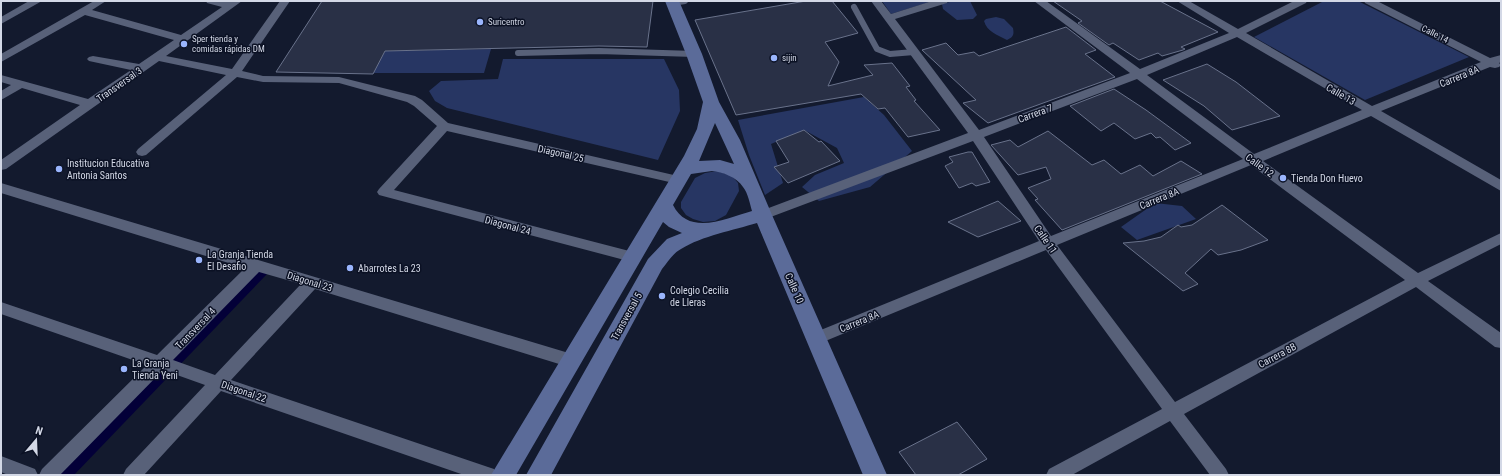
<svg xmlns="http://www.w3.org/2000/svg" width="1502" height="476" font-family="'Roboto Condensed',sans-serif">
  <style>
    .green { fill: #273663 }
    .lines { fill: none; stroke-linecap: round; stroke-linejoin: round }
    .canal { fill: #030038; fill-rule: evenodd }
    .building { fill: #293046; stroke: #69728b }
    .lane { stroke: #586179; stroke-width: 6 }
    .street { fill: #586179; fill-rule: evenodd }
    .secondary { fill: #5b6b99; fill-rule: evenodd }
    .poi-dot { fill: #9ab5fd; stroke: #0b1124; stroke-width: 1.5 }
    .labels { text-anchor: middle; stroke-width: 3; stroke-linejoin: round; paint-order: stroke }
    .far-poi-label { font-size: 9px; fill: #d3d8e6; stroke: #0b1124; text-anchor: start }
    .far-street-label { font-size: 9px; fill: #d3d8e6; stroke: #0b1124 }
    .street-label { font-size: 10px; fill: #d3d8e6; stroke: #0b1124 }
    .poi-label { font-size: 10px; fill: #d3d8e6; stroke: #0b1124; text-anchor: start }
  </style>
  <rect width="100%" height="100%" fill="#131a2e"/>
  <path class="green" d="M882,1H933L891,14Z
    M953,1H970L977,15L973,19L957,20L943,9L942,4Z
    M1324,1H1358L1469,57L1365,100L1254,37Z
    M996,17L1004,19L1013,28C1014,34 1014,37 1007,40C998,35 987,32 984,21L986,19Z
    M491,49L484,73H373L385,51Z
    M503,59H664L679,90L680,111L658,160L447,108L435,101L429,91L441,81L498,79Z
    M864,97L884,115L912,151L870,187L819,201L802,187L815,175L844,163L837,148L804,130L771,144L783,183L765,195L749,155L738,120Z
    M717,171L732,176L738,183L739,191L726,215L715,221L703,222L693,219L686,215L681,208V202L695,178L705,173Z
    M1155,203L1182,206L1196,219L1137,240L1121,227Z"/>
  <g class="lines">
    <path class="canal" d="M261,264L267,266L269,270L267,274L74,475H51L54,468L255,266Z"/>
  </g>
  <path class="building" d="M322,1H653L647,47L599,46L385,51L373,74L276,72Z
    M806,1H832L858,33L825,42L839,62L828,86L873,75L864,65L892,63L910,86L906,87L916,100L914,101L940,130L908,137L885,108L878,109L861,94L736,115L695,20Z
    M1053,1H1160L1218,32L1181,47L1185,49L1183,50L1162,56L1158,53L1139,60L1113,43L1109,45L1078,23L1082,21Z
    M1066,27L1096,50L1085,54L1115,77L988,123L963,103L976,100L922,50L946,43L958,55L974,52L979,56Z
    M1207,64L1236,82L1280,116L1232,130L1204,106L1163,80Z
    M1114,89L1146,110L1191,143L1175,150L1160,137L1156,138L1151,133L1135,139L1114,123L1101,131L1070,106Z
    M804,130L819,142L821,141L840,161L788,183L774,167L789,162L776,141Z
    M1048,131L1092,165L1104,160L1121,174L1140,165L1153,176L1181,161L1202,174L1062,230L1035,200L1038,199L1028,188L1051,179L1046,167L1018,175L991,145L1010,140L1018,147Z
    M968,152H972L990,182L976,186L972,183L959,188L945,166L953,162L949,157Z
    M998,201L1021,221L978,237L948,222Z
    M1222,205L1268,240L1241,250L1218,255L1211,249L1185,273L1198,284L1183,291L1123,243L1144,241L1161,237L1178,225L1181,227L1192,225Z
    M957,422L987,459L958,475H916L899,452Z"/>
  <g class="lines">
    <path class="lane" d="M672,3L685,1
      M854,7L877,49L890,54L914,52
      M518,53L599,51L694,54"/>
    <path class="street" d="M29,1H42L1,24V17Z
      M94,1H106L92,10L181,35L222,7L207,3L206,1L228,2L242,1L166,56L232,69L280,1H290L242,71L263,76L339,77L415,96L422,100L448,123L678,176L683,177L685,180L683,183L678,184L447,131L394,190L637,253L639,257L637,261L632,262L379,195L377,192L379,189L437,126L414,106L407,102L339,83L263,82L237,77L146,155L142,156L138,155L136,152L138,149L226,75L159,61L6,169L1,170V160L80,105L22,88L1,100V91L11,85L1,82V75L88,99L131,70L89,61L87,59L89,57L93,56L139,64L174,40L85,15L1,62V54Z
      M871,1H881L891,14L932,1H948L947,3L895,19L979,130L1130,73L1034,1H1046L1140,69L1229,33L1177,1H1189L1238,29L1294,1H1307L1306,3L1246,33L1372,106L1481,62L1365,3L1364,1H1377L1490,58L1501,55V62L1499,63L1501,65L1499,67L1495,68L1490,67L1381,111L1501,180V191L1371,116L1263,161L1418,273L1501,233V244L1428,281L1501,333V348L1495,347L1416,287L1184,414L1226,469L1229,475H1210L1170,421L1072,475H1046L1049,469L1162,409L1046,250L823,342L817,344L811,342L809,338L811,334L1039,241L973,141L768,218L763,220L758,218L756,215L758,212L968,133ZM1237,37L1362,110L1254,154L1147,75ZM1137,79L1243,159L1051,236L984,137ZM1251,165L1405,280L1175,402L1057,245Z
      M1,183L572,354L578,356L580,361L578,366L572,368L315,289L231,380L488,467L494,469L497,475H464L221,391L144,475H123L126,469L205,385L163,370L60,475H39L42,469L147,365L1,314V302L157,355L245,268L1,193ZM259,272L301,284L215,375L173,360Z
      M1,456L35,469L38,475H8L1,472Z"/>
    <path class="secondary" d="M665,1H679L702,54L719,102L740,140L772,215L887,475H863L757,223C734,230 702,236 681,249C673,253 668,262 662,269L551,475H526L648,259L667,239L682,233L669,227L663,222L516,475H491L684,156L697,129L703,102L686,54ZM715,123L734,164L720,160L699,161ZM712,171C722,172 737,177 743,187C748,193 750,204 752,211C727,218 689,237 673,205L691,174Z"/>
  </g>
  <g class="poi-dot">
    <circle cx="480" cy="22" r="4"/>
    <circle cx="184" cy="44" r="4"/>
    <circle cx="774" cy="58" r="4"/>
    <circle cx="59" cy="169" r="4"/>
    <circle cx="1283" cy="178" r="4"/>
    <circle cx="199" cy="260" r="4"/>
    <circle cx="350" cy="268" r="4"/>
    <circle cx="662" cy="296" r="4"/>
    <circle cx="124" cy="369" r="4"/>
  </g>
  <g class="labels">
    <g class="far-poi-label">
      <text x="488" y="25">Suricentro</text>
      <text x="192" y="42">Sper tienda y<tspan x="192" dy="10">comidas rápidas DM</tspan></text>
      <text x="782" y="61">sijin</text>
    </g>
    <g class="far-street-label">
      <text transform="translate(1435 34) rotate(27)" y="3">Calle 14</text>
    </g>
    <g class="street-label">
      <text transform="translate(1459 76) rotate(-22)" y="4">Carrera 8A</text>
      <text transform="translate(119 84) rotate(-35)" y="4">Transversal 3</text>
      <text transform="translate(1341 94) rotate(30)" y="4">Calle 13</text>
      <text transform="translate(1035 113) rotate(-20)" y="4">Carrera 7</text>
      <text transform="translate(561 153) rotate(13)" y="4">Diagonal 25</text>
      <text transform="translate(1260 165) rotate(36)" y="4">Calle 12</text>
      <text transform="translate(1159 198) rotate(-22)" y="4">Carrera 8A</text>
      <text transform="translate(508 225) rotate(15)" y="4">Diagonal 24</text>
      <text transform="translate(1046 239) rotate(55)" y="4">Calle 11</text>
      <text transform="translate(310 281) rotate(17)" y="4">Diagonal 23</text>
      <text transform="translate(795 288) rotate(66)" y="4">Calle 10</text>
      <text transform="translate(626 316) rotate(-61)" y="4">Transversal 5</text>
      <text transform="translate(859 321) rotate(-22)" y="4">Carrera 8A</text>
      <text transform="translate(195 328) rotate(-46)" y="4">Transversal 4</text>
      <text transform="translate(1277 355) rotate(-28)" y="4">Carrera 8B</text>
      <text transform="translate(244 391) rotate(19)" y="4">Diagonal 22</text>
    </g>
    <g class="poi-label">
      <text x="67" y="167">Institucion Educativa<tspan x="67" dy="12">Antonia Santos</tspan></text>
      <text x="1291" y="182">Tienda Don Huevo</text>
      <text x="207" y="258">La Granja Tienda<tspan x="207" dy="12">El Desafio</tspan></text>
      <text x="358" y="272">Abarrotes La 23</text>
      <text x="670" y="294">Colegio Cecilia<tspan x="670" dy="12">de Lleras</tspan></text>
      <text x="132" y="367">La Granja<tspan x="132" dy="12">Tienda Yeni</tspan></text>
    </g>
  </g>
  <rect width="1502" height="476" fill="none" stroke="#d3d8e6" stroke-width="4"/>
  <g transform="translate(36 440) rotate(19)" stroke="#0b1124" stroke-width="3" paint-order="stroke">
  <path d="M0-3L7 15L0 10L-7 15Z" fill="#d3d8e6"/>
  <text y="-6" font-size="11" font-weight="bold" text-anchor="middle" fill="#d3d8e6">N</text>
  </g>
</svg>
